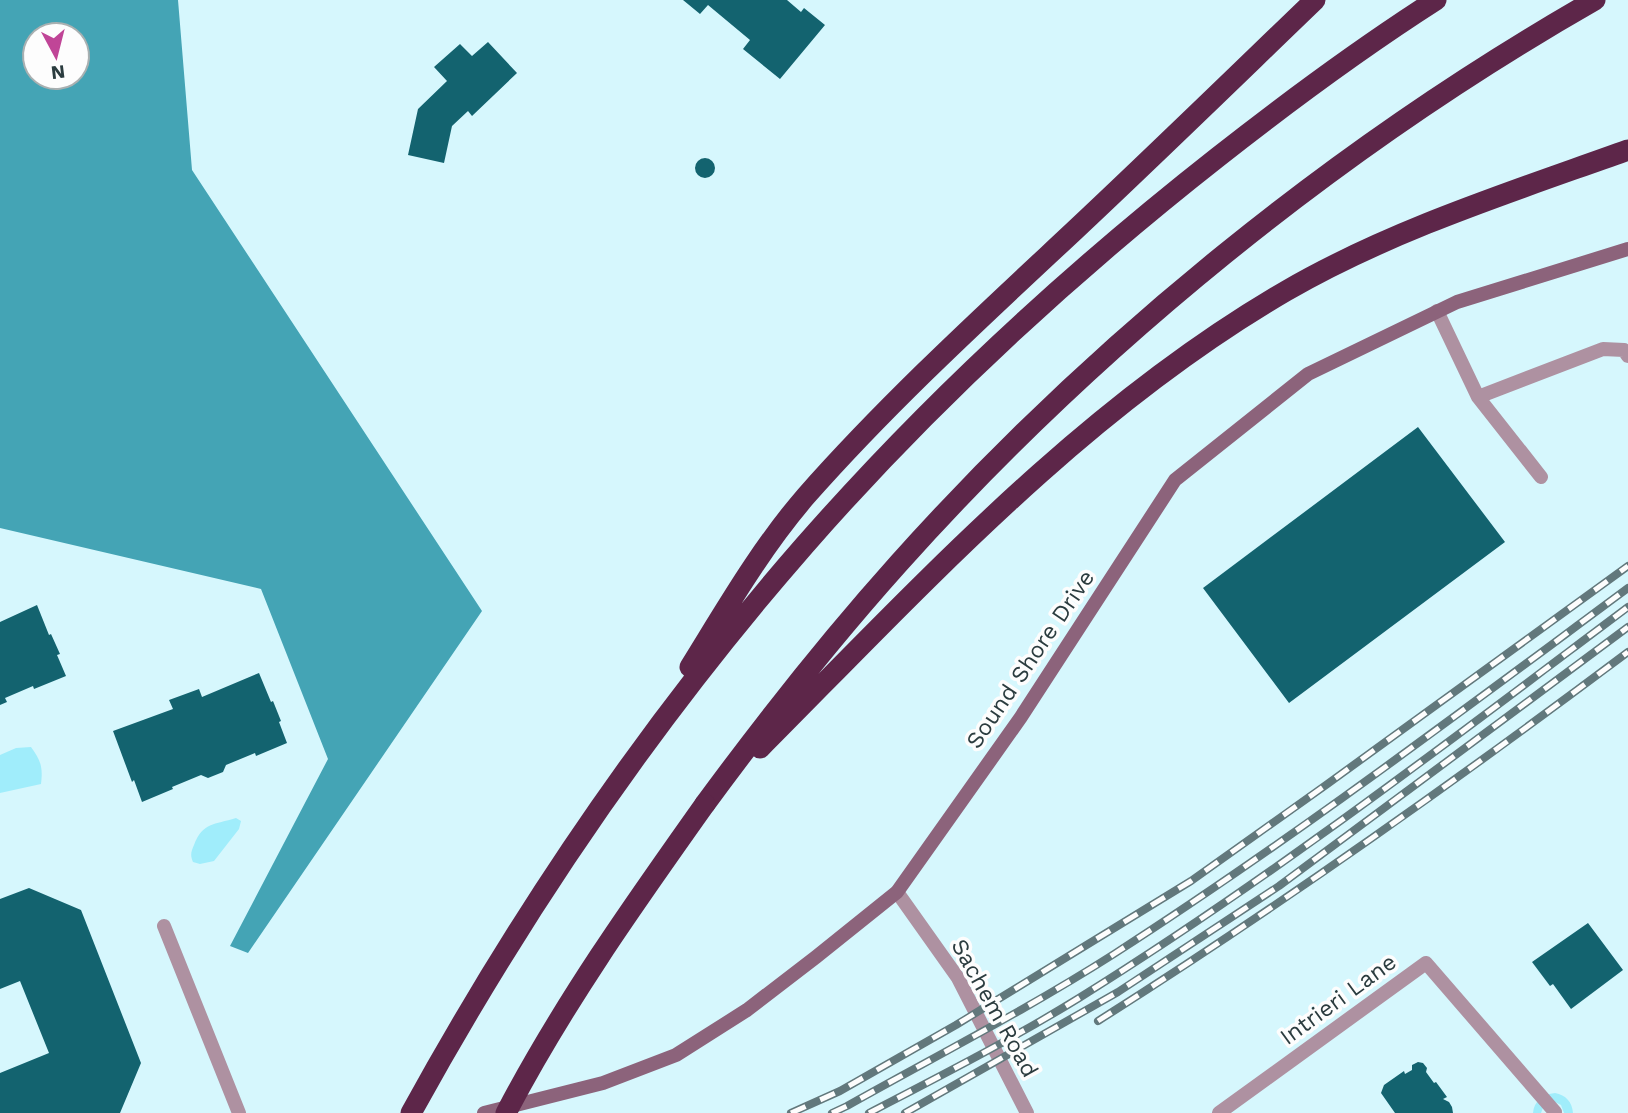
<svg xmlns="http://www.w3.org/2000/svg" width="1628" height="1113" font-family="'Work Sans',sans-serif">
  <style>
    .green { fill: #a0edfb }
    .water { fill: #44a4b5; fill-rule: evenodd }
    .building { fill: #13636f }
    .lines { fill: none; stroke-linecap: round; stroke-linejoin: round }
    .service { stroke: #ae91a1; stroke-width: 14 }
    .minor { stroke: #ae91a1; stroke-width: 14 }
    .secondary { stroke: #8c637b; stroke-width: 14 }
    .motorway { stroke: #5d2649; stroke-width: 21 }
    .rail-casing { stroke: #62787c; stroke-width: 8 }
    .rail { stroke: #fdfdfd; stroke-width: 5; stroke-dasharray: 16; stroke-linecap: butt }
    .motorway-bridge { stroke: #5d2649; stroke-width: 21 }
    .labels { text-anchor: middle; stroke-width: 7; stroke-linejoin: round; paint-order: stroke }
    .street-label { font-size: 23px; fill: #2b3c3f; stroke: #fdfdfd }
  </style>
  <rect width="100%" height="100%" fill="#d6f7fd"/>
  <path class="green" d="M31,747C41,761 43,767 41,784L0,793V755L16,748Z
    M236,818L241,821L239,829L214,861L200,864L193,862C190,855 191,852 194,845C203,822 214,825 236,818Z
    M1555,1093C1566,1095 1572,1102 1573,1113H1564L1561,1105L1555,1102L1544,1105L1541,1113H1533C1534,1101 1543,1094 1555,1093Z"/>
  <path class="water" d="M0,0H178L192,170L482,611L248,953L230,946L328,759L261,589L0,528ZM35,35H77V77H35Z"/>
  <path class="building" d="M683,0H787L801,12L804,8L825,25L780,79L743,49L750,40L708,5L700,14Z
    M488,42L517,73L472,116L468,111L452,126L444,163L408,155L418,109L447,81L434,67L460,44L472,56Z
    M695 168a10 10 0 1 1 20 0a10 10 0 1 1-20 0Z
    M1418,427L1505,542L1289,703L1203,588Z
    M37,605L49,635L51,634L60,654L57,655L66,676L34,689L33,686L5,698L7,702L0,705V622Z
    M259,673L271,702L273,701L281,721L279,722L287,743L256,756L255,753L226,765L223,772L208,778L201,775L172,787L173,789L142,802L134,780L132,782L113,731L173,709L169,700L199,689L202,697Z
    M29,888L81,910L141,1063L120,1113H0V1073L49,1053L20,981L0,989V899Z
    M1588,923L1623,970L1571,1009L1553,984L1550,986L1532,962Z
    M1418,1062L1423,1063L1427,1068L1426,1072L1434,1083L1436,1082L1447,1097L1443,1099L1449,1102L1452,1107L1453,1113H1395L1381,1093L1384,1085L1404,1071L1405,1074L1412,1070V1065Z"/>
  <g class="lines">
    <path class="service" d="M1437,311L1478,397L1541,477
      M1478,397L1603,349L1624,350L1628,356
      M164,926L239,1113"/>
    <path class="minor" d="M897,892L958,978L1027,1113
      M1219,1113L1426,963L1555,1112"/>
    <path class="secondary" d="M484,1113L603,1083L676,1055L747,1010L816,957L897,892L1021,717L1175,480L1308,374L1457,302L1628,249"/>
    <path class="motorway" d="M690,667C726,609 761,548 806,496C889,402 982,317 1074,231C1155,155 1235,77 1315,0
      M760,748C924,583 1083,409 1286,291C1391,230 1514,191 1628,150
      M705,804C766,721 830,640 899,563C1095,344 1339,146 1595,0
      M411,1113C522,911 652,720 804,546C929,403 1069,274 1218,157C1288,102 1361,48 1436,0"/>
    <defs>
      <path id="rail" d="M1098,1021C1280,906 1456,781 1628,652
        M791,1113L840,1091L956,1025L1191,881L1326,785L1628,566
        M832,1113L847,1106C936,1056 1028,1009 1114,954C1291,840 1459,713 1628,588
        M869,1113C940,1076 1011,1040 1079,998C1270,879 1448,742 1628,607
        M905,1113L1118,992L1279,886L1628,627"/>
    </defs>
    <use href="#rail" class="rail-casing"/>
    <use href="#rail" class="rail"/>
    <path class="motorway-bridge" d="M506,1113C563,1004 634,904 705,804"/>
  </g>
  <g class="labels">
    <g class="street-label">
      <text transform="translate(1030 659) rotate(-56)" y="8">Sound Shore Drive</text>
      <text transform="translate(1338 999) rotate(-36)" y="8">Intrieri Lane</text>
      <text transform="translate(995 1008) rotate(61)" y="8">Sachem Road</text>
    </g>
  </g>
  <g transform="translate(56 56) rotate(173)"><circle r="33" fill="#fdfdfd" stroke="#a9b0b1" stroke-width="2"/>
  <path d="M0-5L12 26L0 18L-12 26Z" fill="#c04597"/>
  <text y="-10" font-size="19" font-weight="bold" text-anchor="middle" fill="#2b3c3f">N</text>
  </g>
</svg>
